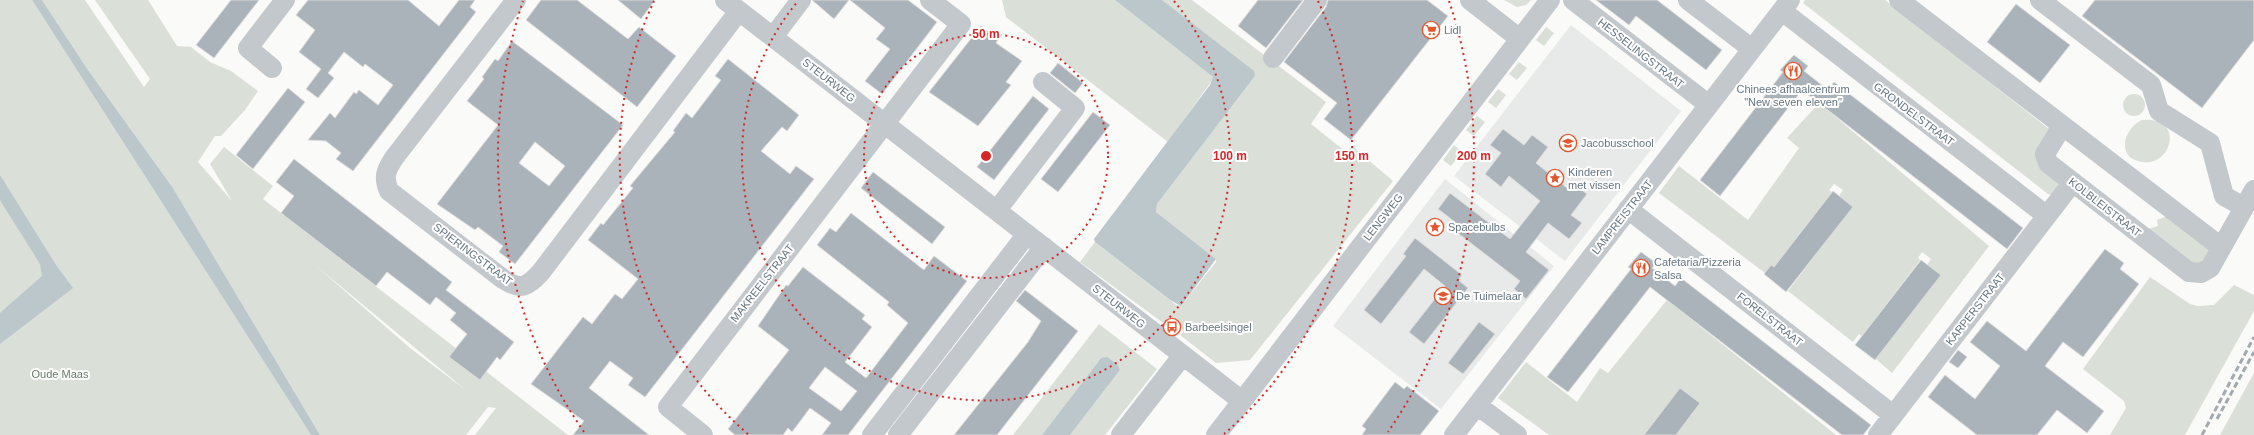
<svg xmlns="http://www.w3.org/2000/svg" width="2254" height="435" font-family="Arial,sans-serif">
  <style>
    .built { fill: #e8e9e9 }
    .green { fill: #dadfd7; fill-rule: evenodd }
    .water { fill: #bbc7cb }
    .building { fill: #aab3b9; stroke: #dcdcda; fill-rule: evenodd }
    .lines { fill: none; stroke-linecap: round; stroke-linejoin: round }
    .minor { stroke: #c3c8cc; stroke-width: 20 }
    .rail { stroke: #a2aab0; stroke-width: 3; stroke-dasharray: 6 3; stroke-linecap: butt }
    .ring { fill: none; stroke: #d62828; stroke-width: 2; stroke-dasharray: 2 4 }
    .labels { text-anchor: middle; stroke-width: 4; stroke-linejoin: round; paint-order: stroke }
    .poi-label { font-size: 11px; fill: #657683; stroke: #fff; text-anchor: start }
    .street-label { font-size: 11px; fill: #657683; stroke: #fff }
    .park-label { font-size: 11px; fill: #687a64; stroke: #fff }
    .centre { fill: #d62828; stroke: #fff; stroke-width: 2 }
    .ring-label { font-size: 12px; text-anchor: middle; font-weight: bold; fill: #d62828; stroke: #fff; stroke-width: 4; stroke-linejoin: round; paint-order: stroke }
  </style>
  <rect width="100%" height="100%" fill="#fafaf8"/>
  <path class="built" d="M1571,25L1681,111L1565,261L1454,176Z
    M1445,179L1554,266L1441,409L1333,326Z"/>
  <path class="green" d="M0,0H32L311,435H0Z
    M42,0H85L144,87L150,79L95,0H148L177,46L191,47L210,62L231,71L258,91L245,110L221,136H215L198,162L232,201L210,164L224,147L273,186L263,199L568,435H475L496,408L488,407L466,435H320L173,188L88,70ZM315,265L467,391L410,348Z
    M1002,0H1115L1213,77V79L1168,142L1006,17Z
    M1162,0H1192L1326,102L1311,124L1346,152L1352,146L1393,181L1250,360L1216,363L1180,335L1184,331L1174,323L1170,328L1080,262L1095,242L1176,305L1181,306L1216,262V259L1156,212L1157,204L1255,76Z
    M1504,0H1531L1526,5L1517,7Z
    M1805,0H1885L2049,129L2060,179L2056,196L2048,194L1803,3Z
    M1546,27L1554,33L1544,46L1536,40Z
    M1519,62L1527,68L1517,80L1509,74Z
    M1498,89L1506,95L1496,108L1488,102Z
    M2123 105a11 11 0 1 1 22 0a11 11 0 1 1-22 0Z
    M1819,103L1989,246L1892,373L1876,359L1940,275L1927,265L1931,259L1922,252L1918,258L1920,260L1862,336L1859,334L1853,342L1788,291L1852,207L1839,196L1843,190L1834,184L1829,190L1832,192L1774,267L1765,273L1659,193L1679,166L1748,220L1799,148L1787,138Z
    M1477,116L1485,122L1474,136L1466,130Z
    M2142,120C2190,115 2169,179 2131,158C2118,147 2128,126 2142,120Z
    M1454,145L1462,152L1451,166L1443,160Z
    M2170,215L2210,248L2199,268L2144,230L2158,226L2157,220Z
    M2150,277L2190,304L2198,306L2214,305L2234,285L2254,295V311L2185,435H2110L2126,408L2124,401L2083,369Z
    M1667,300L1836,435H1549L1498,398L1526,362L1577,402L1600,368L1608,373Z
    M1099,324L1157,369L1105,435H1070L1120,370L1101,358L1042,435H1013Z
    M2254,373V435H2220Z"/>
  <path class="water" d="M32,0H42L88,70L173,188L320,435H311Z
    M1115,0H1162L1254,71L1255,76L1157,204L1156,212L1216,259L1181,306L1170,300L1095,242L1094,239L1210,85L1213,77Z
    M0,175L56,265L73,288L0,344V313L42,276L40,264L0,200Z
    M1107,357L1117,364L1120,370L1070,435H1042L1101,358Z"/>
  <path class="building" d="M231,0H259L214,58L196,45Z
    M308,0H408L439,26L459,0H475L470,7L476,12L353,171L336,159L341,153L326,141L308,140L330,113L335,118L354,92L356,94L359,90L378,105L393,85L365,64L363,67L344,52L328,73L334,78L318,98L306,89L321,69L299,52L315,30L296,15Z
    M541,0H577L628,39L639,27L676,56L637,107L526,20Z
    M618,0H655L641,19Z
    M812,0H849L834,19Z
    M850,0H908L937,22L882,94L865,81L890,49L876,39L885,28Z
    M1258,0H1303L1266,48L1238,26Z
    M1328,0H1427L1448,16L1351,140L1324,119L1337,103L1284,62L1326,7Z
    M1596,0H1657L1722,50L1706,70L1636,16L1629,25Z
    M2095,0H2254V40L2202,108L2082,16Z
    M2016,4L2070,45L2040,83L1987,42Z
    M981,26L998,39L996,43L1022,61L1006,82L1011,85L978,126L929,92Z
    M512,41L623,125L515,264L499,252L503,246L478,227L475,230L437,204L498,125L467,101L484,79L482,77L495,59L498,61ZM535,142L565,166L549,186L519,163Z
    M1794,55L1808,66L1804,71L1828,90L1834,82L2023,228L2007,249L1802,90L1720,196L1700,180L1783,72L1780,70Z
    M728,59L799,115L787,131L782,127L761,151L790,174L796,166L814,179L645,397L628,385L633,378L610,361L589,388L649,435H573L584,421L531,384L583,317L592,324L615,294L622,299L638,279L588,240L601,223L603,225L633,188L630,186L675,132L673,131L686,113L692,118L721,80L715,76Z
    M1058,63L1083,83L1075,93L1050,73Z
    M288,88L305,102L253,169L236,155Z
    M1033,96L1049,109L994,180L977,167Z
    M1093,112L1110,125L1058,192L1041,179Z
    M1503,129L1524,145L1532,135L1548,147L1536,163L1567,188L1571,182L1587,194L1571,215L1582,223L1569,239L1548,223L1526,252L1549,270L1526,299L1514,289L1520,281L1450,227L1455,222L1438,209L1450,193L1510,239L1540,201L1509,176L1501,187L1485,174L1501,153L1490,145Z
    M294,159L452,282L446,290L514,342L500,360L497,357L480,380L449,357L467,334L450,320L456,313L436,297L430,305L387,272L376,286L281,213L294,196L276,182Z
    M873,172L945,227L932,244L861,188Z
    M1833,191L1853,207L1786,292L1764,274L1771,265L1774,267Z
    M851,213L924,270L934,256L967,281L848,435H822L831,423L810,408L792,432L788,428L783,435H735L728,429L789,350L758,326L786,285L788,286L803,267L865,315L862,319L872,327L845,362L866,378L908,323L887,305L889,302L817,245L830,228L836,232ZM825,367L857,391L841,411L809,388Z
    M1415,238L1462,275L1458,280L1468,288L1424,344L1409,332L1445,286L1424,269L1381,324L1364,310L1406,256L1403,254Z
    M2105,249L2124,263L2120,269L2139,284L2083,357L2063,342L2045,366L2104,411L2087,433L2057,410L2037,435H1977L1928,397L1945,375L1975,399L2000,366L1970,342L1987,321L2026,351Z
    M1641,252L1656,263L1652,268L1675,286L1681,278L1871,425L1863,435H1842L1650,287L1568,392L1547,377L1631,269L1628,267Z
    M1921,260L1941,275L1875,360L1855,345Z
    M1025,290L1078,331L997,435H954L1028,342L1041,321L1016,301Z
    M1479,322L1495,334L1463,374L1448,363Z
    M1958,350L1967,357L1958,368L1949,362Z
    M1395,382L1404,389L1407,386L1439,411L1420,435H1362L1366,429L1362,426Z
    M1680,388L1700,403L1676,435H1644Z"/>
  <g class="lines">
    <path class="minor" d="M516,0L394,158C386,170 383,177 389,191L503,279C521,291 527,287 541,272L739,11
      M725,0L1242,401
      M1470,0L1520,39
      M1573,0L1709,105
      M1688,0L1752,49
      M1899,0L2221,247
      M2040,0L2151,85L2159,111L2210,143L2224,196L2244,207
      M1782,11L2047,216
      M773,37L801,0
      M1273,58L1317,0
      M272,68L248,48L285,0
      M2059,123L2058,133L2045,154L2048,163L2189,272L2201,273L2210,268L2254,190
      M1628,209L1893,415
      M997,210L1075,108L1043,82
      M1477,405L1517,435
      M703,435L668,407L961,24L930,0
      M872,435L1027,234
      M898,435L1044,247
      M1121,435L1183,355
      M1216,435L1550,0
      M1454,435L1790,0
      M1878,435L2073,182"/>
    <path class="rail" d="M2217,419L2254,352
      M2202,435L2254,337"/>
  </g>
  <g class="ring">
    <circle cx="986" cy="156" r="122"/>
    <path d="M1174 1A244 244 0 1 1 798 1"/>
    <path d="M748 434A366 366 0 0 1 654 1M1318 1A366 366 0 0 1 1224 434"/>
    <path d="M584 432A488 488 0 0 1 523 1M1449 1A488 488 0 0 1 1388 432"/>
  </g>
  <defs>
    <symbol id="supermarket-ring" viewBox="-11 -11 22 22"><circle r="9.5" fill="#fff" stroke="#e4572e" stroke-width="1.5"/><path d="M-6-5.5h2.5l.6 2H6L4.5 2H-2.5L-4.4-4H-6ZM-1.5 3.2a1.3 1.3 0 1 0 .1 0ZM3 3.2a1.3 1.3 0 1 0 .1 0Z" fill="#e4572e"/></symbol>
    <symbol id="restaurant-ring" viewBox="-11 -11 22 22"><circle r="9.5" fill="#fff" stroke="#e4572e" stroke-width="1.5"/><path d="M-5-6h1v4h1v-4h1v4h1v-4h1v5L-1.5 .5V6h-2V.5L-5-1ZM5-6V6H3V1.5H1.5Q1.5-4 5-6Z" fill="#e4572e"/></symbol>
    <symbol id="school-ring" viewBox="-11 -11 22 22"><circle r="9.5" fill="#fff" stroke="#e4572e" stroke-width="1.5"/><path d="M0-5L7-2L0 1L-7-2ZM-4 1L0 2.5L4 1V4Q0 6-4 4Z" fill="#e4572e"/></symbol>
    <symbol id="sight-ring" viewBox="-11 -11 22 22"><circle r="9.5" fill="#fff" stroke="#e4572e" stroke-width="1.5"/><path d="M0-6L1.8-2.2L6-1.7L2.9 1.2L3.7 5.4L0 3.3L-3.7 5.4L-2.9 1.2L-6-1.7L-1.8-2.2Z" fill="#e4572e"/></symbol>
    <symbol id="bus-ring" viewBox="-11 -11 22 22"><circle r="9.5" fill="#fff" stroke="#e4572e" stroke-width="1.5"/><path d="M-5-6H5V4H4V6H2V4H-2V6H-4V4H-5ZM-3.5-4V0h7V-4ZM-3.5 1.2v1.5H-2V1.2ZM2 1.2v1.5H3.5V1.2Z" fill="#e4572e"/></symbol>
  </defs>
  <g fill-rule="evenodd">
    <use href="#supermarket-ring" x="1421" y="20" width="20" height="20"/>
    <use href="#restaurant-ring" x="1783" y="61" width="20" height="20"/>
    <use href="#school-ring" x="1558" y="133" width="20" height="20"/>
    <use href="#sight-ring" x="1545" y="168" width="20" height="20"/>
    <use href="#sight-ring" x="1425" y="217" width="20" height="20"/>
    <use href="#restaurant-ring" x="1631" y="258" width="20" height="20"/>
    <use href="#school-ring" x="1433" y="286" width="20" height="20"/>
    <use href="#bus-ring" x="1162" y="317" width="20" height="20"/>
  </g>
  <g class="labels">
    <g class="poi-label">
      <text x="1444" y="34">Lidl</text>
      <text x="1793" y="93" text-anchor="middle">Chinees afhaalcentrum<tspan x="1793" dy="13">"New seven eleven"</tspan></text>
      <text x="1581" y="147">Jacobusschool</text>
      <text x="1568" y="176">Kinderen<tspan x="1568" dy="13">met vissen</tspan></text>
      <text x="1448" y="231">Spacebulbs</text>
      <text x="1654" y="266">Cafetaria/Pizzeria<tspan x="1654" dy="13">Salsa</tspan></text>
      <text x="1456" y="300">De Tuimelaar</text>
      <text x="1185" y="331">Barbeelsingel</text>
    </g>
    <g class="street-label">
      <text transform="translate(1641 53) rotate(38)" y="4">HESSELINGSTRAAT</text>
      <text transform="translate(829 80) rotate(38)" y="4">STEURWEG</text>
      <text transform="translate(1914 114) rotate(37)" y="4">GRONDELSTRAAT</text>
      <text transform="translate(2105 207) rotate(38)" y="4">KOLBLEISTRAAT</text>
      <text transform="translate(1383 217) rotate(-52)" y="4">LENGWEG</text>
      <text transform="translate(1622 217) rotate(-52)" y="4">LAMPREISTRAAT</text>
      <text transform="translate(473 254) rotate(37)" y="4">SPIERINGSTRAAT</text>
      <text transform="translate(762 283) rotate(-52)" y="4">MAKREELSTRAAT</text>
      <text transform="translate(1119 306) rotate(38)" y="4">STEURWEG</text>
      <text transform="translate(1975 309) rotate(-52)" y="4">KARPERSTRAAT</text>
      <text transform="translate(1770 319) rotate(38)" y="4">FORELSTRAAT</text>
    </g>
    <g class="park-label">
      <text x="60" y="378">Oude Maas</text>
    </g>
  </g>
  <circle cx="986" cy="156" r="6" class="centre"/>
  <g class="ring-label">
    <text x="986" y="38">50 m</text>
    <text x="1230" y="160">100 m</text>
    <text x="1352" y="160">150 m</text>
    <text x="1474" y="160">200 m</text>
  </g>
</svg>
